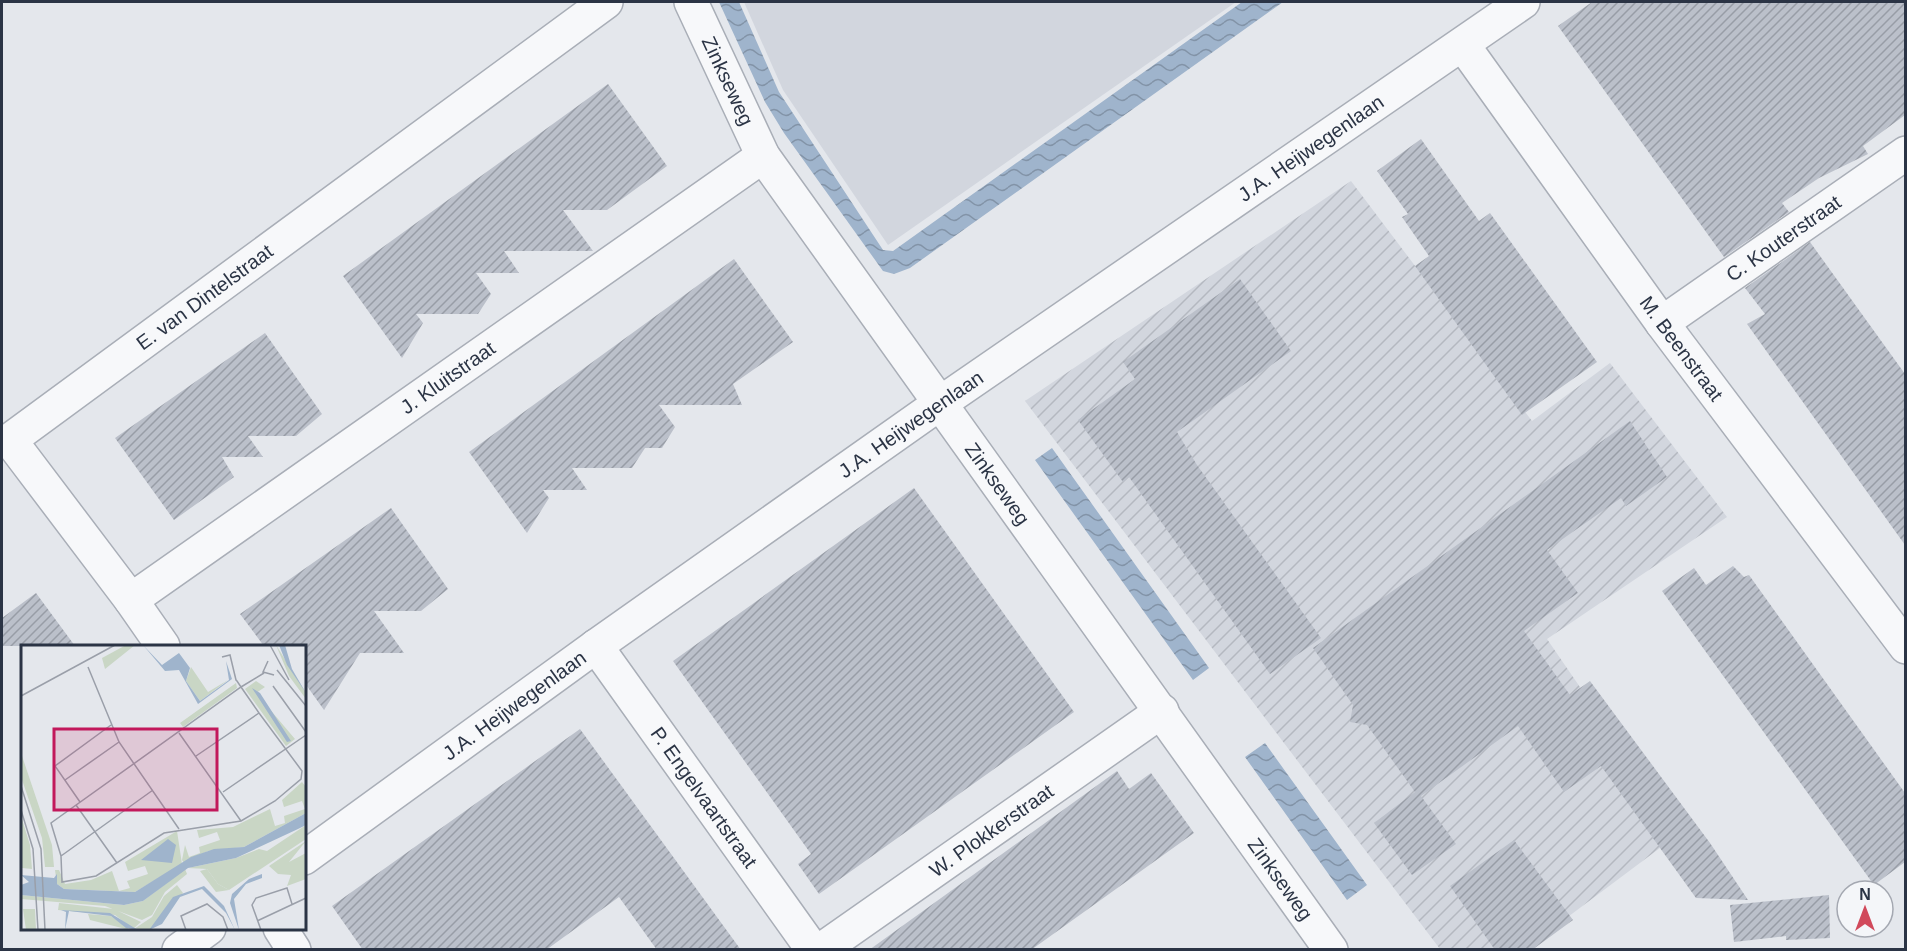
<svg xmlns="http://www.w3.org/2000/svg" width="1907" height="951" font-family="Helvetica,sans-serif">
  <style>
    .built { fill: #d2d6de }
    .industrial { fill: url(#industrial-furrows) }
    .water { fill: url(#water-waves) }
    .building { fill: url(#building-hatch) }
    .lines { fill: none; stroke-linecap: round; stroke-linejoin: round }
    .pedestrian-casing { stroke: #a9aeb7; stroke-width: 36 }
    .minor-casing { stroke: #a9aeb7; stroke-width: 36 }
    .pedestrian { stroke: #f7f8fa; stroke-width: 33 }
    .minor { stroke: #f7f8fa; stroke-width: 33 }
    .labels { text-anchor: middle; stroke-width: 4.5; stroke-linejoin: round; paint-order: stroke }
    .street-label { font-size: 20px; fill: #2b3445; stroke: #f4f6f9 }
    .inset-road { fill: none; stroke: #9a9fa9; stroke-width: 1.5 }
    .view { fill: #c2185b; fill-opacity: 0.15; stroke: #c2185b; stroke-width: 3 }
    .inset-edge { fill: none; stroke: #2b3445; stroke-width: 3 }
  </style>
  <defs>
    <pattern id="industrial-furrows" width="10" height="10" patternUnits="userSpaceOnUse" patternTransform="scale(1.5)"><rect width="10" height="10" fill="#d2d6de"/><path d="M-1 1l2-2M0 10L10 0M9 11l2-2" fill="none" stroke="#b4b8c0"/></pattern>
    <pattern id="water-waves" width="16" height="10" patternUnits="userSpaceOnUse" patternTransform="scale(1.5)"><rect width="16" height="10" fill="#9fb4cc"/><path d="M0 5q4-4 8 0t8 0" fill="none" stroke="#8293a7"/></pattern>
    <pattern id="building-hatch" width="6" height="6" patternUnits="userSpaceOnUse" patternTransform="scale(1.5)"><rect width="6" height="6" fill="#bbc0ca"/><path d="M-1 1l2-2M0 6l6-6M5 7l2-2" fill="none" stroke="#989da6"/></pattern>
  </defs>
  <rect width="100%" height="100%" fill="#e4e7ec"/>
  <path class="built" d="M744,2H1236L888,245L783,90Z"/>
  <path class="industrial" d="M1351,181L1532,421L1610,363L1727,517L1547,639L1680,833L1525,949H1440L1025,401Z"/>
  <path class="water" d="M719,2H739L779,92L883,250L893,251L1242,2H1283L910,268L894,274L883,271L784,133L765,102Z
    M1052,448L1209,668L1193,680L1035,460Z
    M1265,743L1367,885L1347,900L1245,757Z"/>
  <path class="building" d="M1592,2H1905V115L1863,146L1868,154L1819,178L1782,203L1789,212L1724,257L1558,26Z
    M608,84L667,166L607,210H563L593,251H504L519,273H476L491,294L478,314H416L423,323L402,358L343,276Z
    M1421,139L1479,221L1490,213L1597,362L1522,415L1415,266L1429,256L1402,217L1408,214L1377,171Z
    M1810,242L1905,374V545L1747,324L1765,314L1745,288Z
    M734,259L793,342L733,384L742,405H659L675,427L662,448H645L632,468H572L587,490H543L549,498L527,533L469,452Z
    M1240,279L1291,351L1177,432L1197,465L1321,638L1270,674L1129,477L1123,482L1078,420L1135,379L1123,362Z
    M265,333L322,414L296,436H248L263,457H222L234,477L174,520L115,438Z
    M1630,421L1667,477L1626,506L1621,498L1547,550L1578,593L1524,631L1570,695L1590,681L1710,843L1748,900L1696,898L1601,766L1564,792L1518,726L1421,796L1456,844L1412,875L1374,823L1415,792L1367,725L1350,722L1353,705L1313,648Z
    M914,488L1074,712L819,894L798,864L811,854L673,661Z
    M391,508L448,589L421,611H374L404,653H360L324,710L304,682V646H264L240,614Z
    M1733,566L1744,577L1749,575L1905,793V862L1874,885L1662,591L1694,568L1706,585Z
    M36,593L75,646H2V618Z
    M580,729L741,950H657L619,897L546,950H363L332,906Z
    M1117,771L1129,789L1151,773L1194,833L1031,950H869Z
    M1514,840L1573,920L1532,950H1495L1450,886Z
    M1829,895L1830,938L1786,940V936L1734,942L1730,905Z"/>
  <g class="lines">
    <defs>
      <g id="pedestrian">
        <path id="s1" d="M596,646L813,950"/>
      </g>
      <g id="minor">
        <path id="s2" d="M691,2L763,156L1331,950"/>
        <path id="s3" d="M1463,45L1662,323L1906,647"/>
        <path id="s4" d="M1662,323L1906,153"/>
        <path id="s5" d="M131,600L763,156"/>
        <path id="s6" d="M163,646L131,600L10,440L606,2"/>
        <path id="s7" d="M304,858L596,646L939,404L1523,2"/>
        <path d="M280,928L294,950"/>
        <path d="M179,950L209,928"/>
        <path id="s8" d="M821,950L1162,711"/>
      </g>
    </defs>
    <use href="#pedestrian" class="pedestrian-casing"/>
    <use href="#minor" class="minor-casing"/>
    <use href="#pedestrian" class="pedestrian"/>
    <use href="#minor" class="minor"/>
  </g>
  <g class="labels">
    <g class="street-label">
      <text dy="7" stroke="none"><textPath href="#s2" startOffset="87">Zinkseweg</textPath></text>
      <text dy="7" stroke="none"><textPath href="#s7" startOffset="1232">J.A. Heijwegenlaan</textPath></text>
      <text dy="7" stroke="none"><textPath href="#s4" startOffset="148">C. Kouterstraat</textPath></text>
      <text dy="7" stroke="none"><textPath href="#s6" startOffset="498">E. van Dintelstraat</textPath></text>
      <text dy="7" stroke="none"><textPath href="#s3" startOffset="374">M. Beenstraat</textPath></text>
      <text dy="7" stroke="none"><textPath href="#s5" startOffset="387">J. Kluitstraat</textPath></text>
      <text dy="7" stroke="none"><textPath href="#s7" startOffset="746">J.A. Heijwegenlaan</textPath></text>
      <text dy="7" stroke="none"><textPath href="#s2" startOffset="573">Zinkseweg</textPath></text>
      <text dy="7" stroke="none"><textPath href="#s7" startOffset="260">J.A. Heijwegenlaan</textPath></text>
      <text dy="7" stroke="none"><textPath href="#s1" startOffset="186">P. Engelvaartstraat</textPath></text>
      <text dy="7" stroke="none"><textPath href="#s8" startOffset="208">W. Plokkerstraat</textPath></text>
      <text dy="7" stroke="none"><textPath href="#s2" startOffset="1059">Zinkseweg</textPath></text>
    </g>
  </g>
  <g transform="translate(21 645)">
    <rect width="285" height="285" fill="#e4e7ec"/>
    <path d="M255,0L285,48V54L268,31ZM170,22L187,47L207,35L179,56L165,36ZM235,36L244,42L235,48L274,94L265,101L224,44ZM215,38L216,43L162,82L159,78ZM281,137L285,142V168L223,202L187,206L163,218L161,215L164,200L168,212L179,208L178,202L199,195L196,187L178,193L176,185L212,182L249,164L254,181L264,178L263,171L284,164L281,156L263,162L261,155ZM0,171L9,200L11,224L1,223ZM285,180V194L208,245L197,239L186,224L167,223L215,213L238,204L246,206ZM156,186L161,219L114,247L43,244L36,239L34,225H38L44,239L70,235L91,226L98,246L109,243L106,236L127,229L124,221L107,226L104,217ZM285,196L268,217L285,208V234L266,241L270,230L257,229L248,221ZM164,224L166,229L144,247L131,270L121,275L84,261L0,254V250L103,260L122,256ZM156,240L162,248L128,285L113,284L131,272L143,251ZM38,258L93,264L120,277L112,284L94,270L37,265ZM2,264H14L15,285H5ZM67,269L90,271L109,285L69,275Z" fill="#c9d6c5"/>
    <path d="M105,0H114L84,24L81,13ZM0,108L31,200L33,222H24L21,193L0,132ZM186,224L197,239L208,245L195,247L179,226Z" fill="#c9d6c5"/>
    <path d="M122,0L141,20L158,8L169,23L165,36L179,56L208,35L205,16L211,34L177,59L158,25L144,26ZM258,0H264L271,24L285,48L266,20ZM231,43L239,48L270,96L266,97ZM285,168V180L277,184L215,213L167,223L122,256L103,260L0,250V240L8,237L0,230L33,233L36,229V239L43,244L114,247L170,212L193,204L223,202ZM147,194L155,200L151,218L120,215ZM241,229V233L225,239L213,254L218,285L209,258L211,249L228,234ZM183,241L203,261L214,285L205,268L181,244L159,252L141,279L128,285L152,252ZM40,265L89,268L117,285L105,283L90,271L48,266L44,285L45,267Z" fill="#9fb4cc"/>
    <path class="inset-road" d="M249,0L268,35M201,12L209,10L215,35L216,36L220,42L238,68L281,126L280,134L254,156L220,176L143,188L75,231L41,237L40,211L30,178L220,42L243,28M247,16L242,27L253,30M67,22L98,97L158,184M256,25L285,61M252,41L285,87M0,51L94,0M158,88L220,176M175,111L238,68M44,135L98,97M0,141L20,204L24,285M202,147L285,90M59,157L34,121L90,80M55,160L96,218M0,165L12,204L17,285M40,211L132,145M236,276L285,253M165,285L160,271L186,259L202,272L207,285M240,285L231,260L235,253L266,243L271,259"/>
    <path class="view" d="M33,84H196V165H33Z"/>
    <rect width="285" height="285" class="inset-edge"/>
  </g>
  <rect width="1907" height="951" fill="none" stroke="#2b3445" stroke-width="6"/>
  <g transform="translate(1865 909)"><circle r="28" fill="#f4f6f9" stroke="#a4a8b1" stroke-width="1.5"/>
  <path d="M0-4.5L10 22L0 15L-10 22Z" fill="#d1495b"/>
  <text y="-9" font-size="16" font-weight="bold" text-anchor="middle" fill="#2b3445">N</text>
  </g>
</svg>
